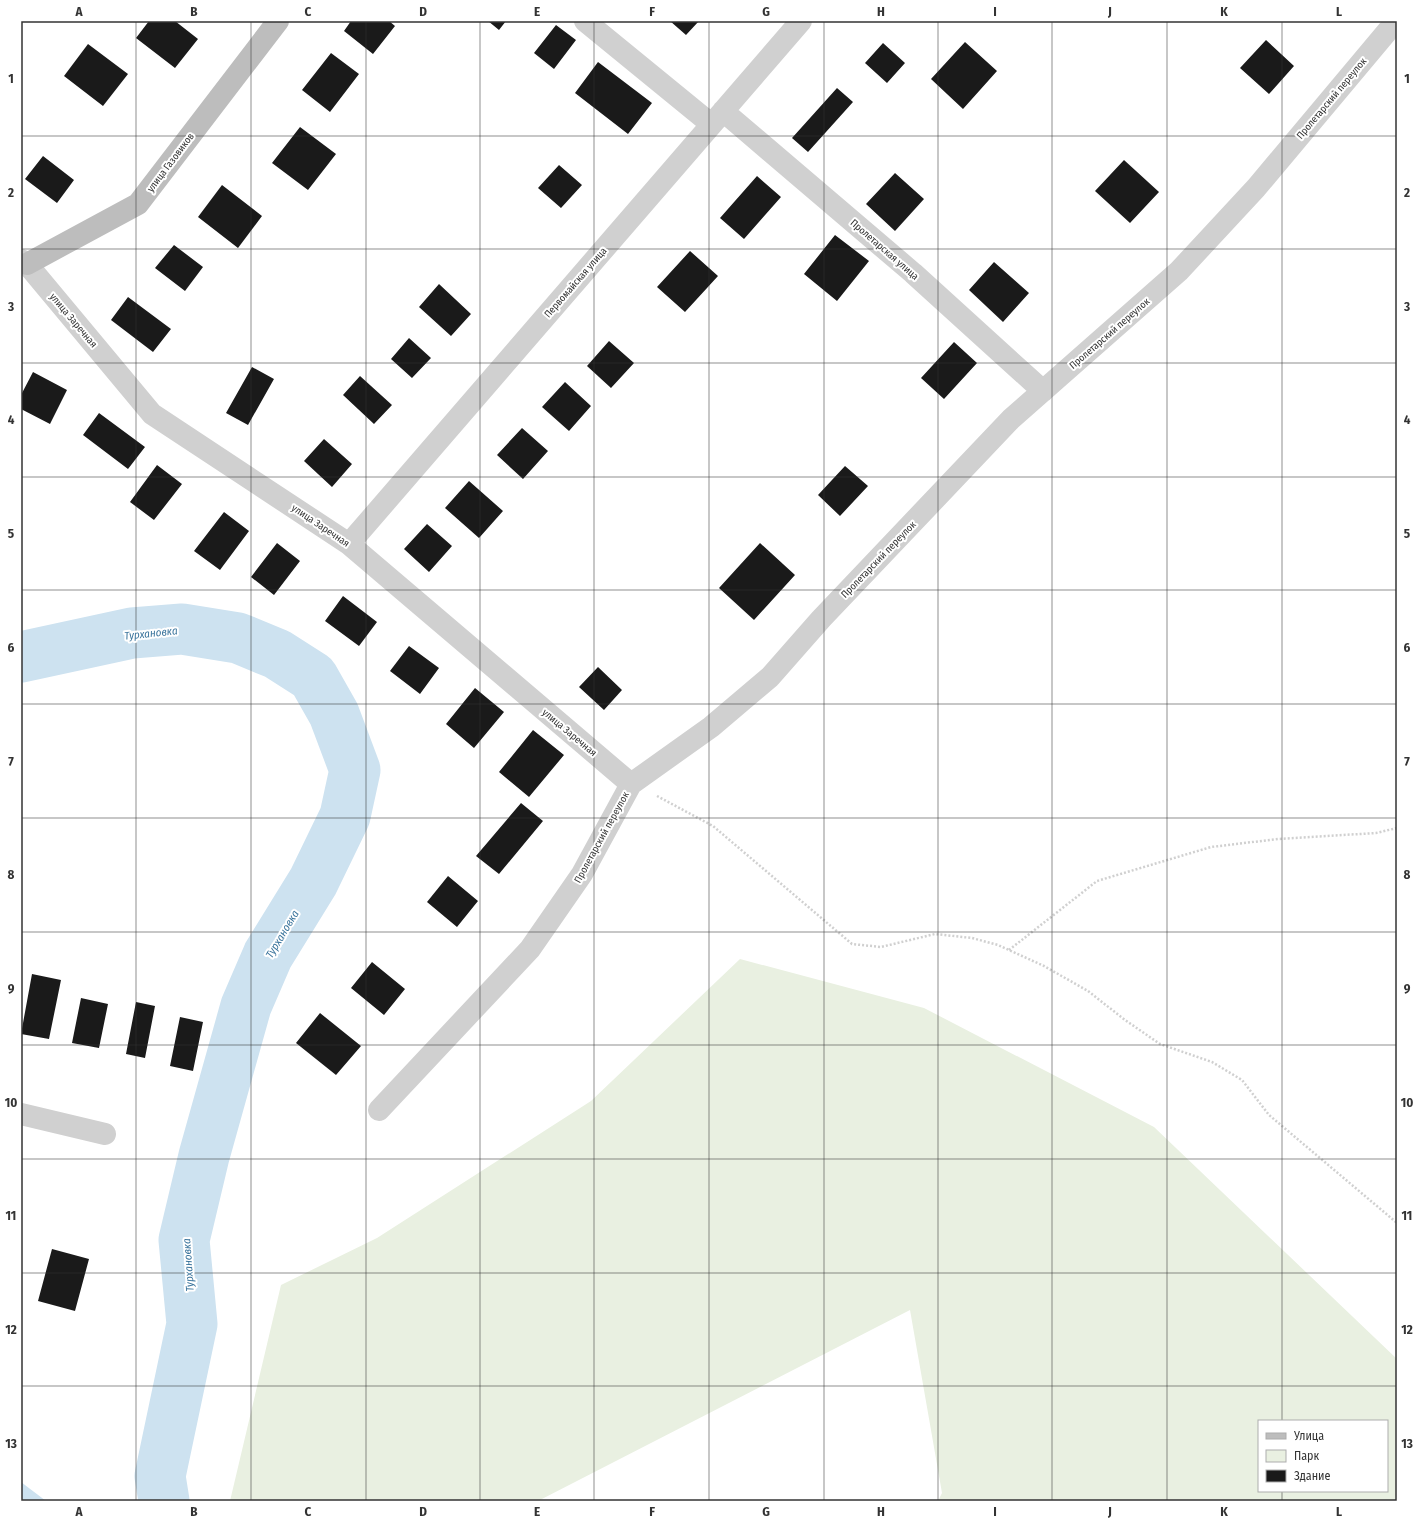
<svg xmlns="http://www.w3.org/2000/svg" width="1418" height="1522" font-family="'Fira Sans Condensed',sans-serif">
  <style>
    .green { fill: #e9f0e1; fill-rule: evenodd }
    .water { fill: #cde2f0 }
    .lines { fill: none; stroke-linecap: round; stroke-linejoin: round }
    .river { stroke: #cde2f0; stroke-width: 51 }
    .building { fill: #1a1a1a }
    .path { stroke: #d0d0d0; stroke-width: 2.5; stroke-dasharray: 2 2; stroke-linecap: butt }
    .minor { stroke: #d0d0d0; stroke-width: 22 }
    .secondary { stroke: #bdbdbd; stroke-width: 22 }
    .grid { fill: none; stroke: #333; stroke-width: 1; stroke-opacity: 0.55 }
    .labels { text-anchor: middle; stroke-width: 4; stroke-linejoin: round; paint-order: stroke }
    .street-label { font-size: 10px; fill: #333; stroke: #fff }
    .water-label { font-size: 11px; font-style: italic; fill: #3a749c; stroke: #fff }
    .neatline { fill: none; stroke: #333; stroke-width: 1.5 }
    .grid-label { font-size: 13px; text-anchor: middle; font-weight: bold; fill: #333 }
  </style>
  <rect width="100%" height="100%" fill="#fff"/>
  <path class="green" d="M740,959L924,1008L1154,1127L1397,1359V1501H938L942,1493L910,1310L538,1501H230L281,1285L377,1238L591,1101ZM1259,1421H1387V1491H1259Z"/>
  <path class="water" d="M21,1482L46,1501H21Z"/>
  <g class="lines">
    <path class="river" d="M21,657L132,633L182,629L238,638L277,654L313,677L334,714L355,770L345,816L313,882L268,955L246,1006L204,1156L184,1240L192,1324L160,1476L164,1501"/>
  </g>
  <path class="building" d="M149,21H175L198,39L175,68L136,38Z
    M351,21H389L395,26L373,54L344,31Z
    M488,21H506L499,30Z
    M670,21H699L686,35Z
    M556,25L576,40L554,69L534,53Z
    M1266,40L1294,66L1269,94L1240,68Z
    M965,42L997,71L963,109L931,79Z
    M883,43L905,63L887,83L865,63Z
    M88,44L128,74L103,106L64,76Z
    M331,53L359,74L330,112L302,90Z
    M598,62L652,103L628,134L575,93Z
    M837,88L853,102L808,152L792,138Z
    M300,127L336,154L308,190L272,163Z
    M43,156L74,180L57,203L25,179Z
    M1124,160L1159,192L1130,223L1095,191Z
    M559,165L582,185L561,208L538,188Z
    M895,173L924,199L895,231L866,204Z
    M757,176L781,197L744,239L720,218Z
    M222,185L262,216L238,248L198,217Z
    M835,235L869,261L837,301L804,274Z
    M174,245L203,267L185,291L155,268Z
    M690,251L718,276L685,312L657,287Z
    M994,262L1029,293L1003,322L969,290Z
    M439,284L471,314L451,336L419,307Z
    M128,297L171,329L153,352L111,320Z
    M409,338L431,358L412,378L391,359Z
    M609,341L634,363L611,388L587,366Z
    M954,342L977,363L944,399L921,378Z
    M252,367L274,379L248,425L226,413Z
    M33,372L67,390L50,424L21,409V395Z
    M360,376L392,405L374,424L343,395Z
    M565,382L591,406L569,431L542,407Z
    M99,413L145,447L128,469L83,435Z
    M522,428L548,451L523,479L497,455Z
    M324,439L352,464L332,487L304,461Z
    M157,465L182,484L154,520L130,502Z
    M845,466L868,486L840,516L818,495Z
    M469,481L503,511L479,538L445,508Z
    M224,512L249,531L220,570L194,551Z
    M427,524L452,546L429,572L404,549Z
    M277,543L300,561L274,595L251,577Z
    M760,543L795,575L754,620L719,588Z
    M343,596L377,622L359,646L325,621Z
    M409,646L439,668L420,694L390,671Z
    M598,667L622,690L604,710L579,687Z
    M475,688L504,712L474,748L446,724Z
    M533,730L564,755L529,797L499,772Z
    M521,803L543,821L499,874L476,856Z
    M448,876L478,901L457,927L427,902Z
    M372,962L405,989L384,1015L351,988Z
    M32,974L61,980L49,1039L21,1034Z
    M81,998L108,1004L99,1048L72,1043Z
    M136,1002L155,1006L145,1058L126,1054Z
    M320,1013L361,1046L336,1075L296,1043Z
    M180,1017L203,1022L193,1071L170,1066Z
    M52,1249L89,1259L75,1311L38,1301Z"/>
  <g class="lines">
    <path class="path" d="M657,796L713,826L852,944L881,947L935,934L972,938L998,945L1044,966L1088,991L1125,1020L1160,1044L1212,1062L1242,1080L1269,1115L1397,1223
      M1009,950L1097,881L1211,847L1278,839L1376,833L1397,828"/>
    <path class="minor" d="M585,21L711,124
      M723,111L913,273L1043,391
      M21,260L27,264L152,414L349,544L631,784
      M349,544L801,21
      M379,1110L530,949L582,874L631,784L711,727L770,677L821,619L1011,419L1179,271L1256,188L1396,21
      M21,1114L105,1134"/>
    <path class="secondary" d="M27,264L138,204L278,21"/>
  </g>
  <path class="grid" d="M136,21V1501M251,21V1501M366,21V1501M480,21V1501M594,21V1501M709,21V1501M824,21V1501M938,21V1501M1052,21V1501M1167,21V1501M1282,21V1421M21,136H1397M21,249H1397M21,363H1397M21,477H1397M21,590H1397M21,704H1397M21,818H1397M21,932H1397M21,1045H1397M21,1159H1397M21,1273H1397M21,1386H1397M1282,1491V1501"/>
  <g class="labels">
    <g class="street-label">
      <text transform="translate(1331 98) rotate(-50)" y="4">Пролетарский переулок</text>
      <text transform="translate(170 162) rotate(-53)" y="4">улица Газовиков</text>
      <text transform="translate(885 249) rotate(41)" y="4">Пролетарская улица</text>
      <text transform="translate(575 282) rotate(-49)" y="4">Первомайская улица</text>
      <text transform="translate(74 320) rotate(50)" y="4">улица Заречная</text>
      <text transform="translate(1109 333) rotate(-41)" y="4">Пролетарский переулок</text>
      <text transform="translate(321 525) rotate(34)" y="4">улица Заречная</text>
      <text transform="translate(878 559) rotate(-46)" y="4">Пролетарский переулок</text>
      <text transform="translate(570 732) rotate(40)" y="4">улица Заречная</text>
      <text transform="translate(601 837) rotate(-61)" y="4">Пролетарский переулок</text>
    </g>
    <g class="water-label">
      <text transform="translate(151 633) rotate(-6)" y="4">Турхановка</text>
      <text transform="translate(282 934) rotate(-59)" y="4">Турхановка</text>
      <text transform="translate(188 1265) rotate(-94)" y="4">Турхановка</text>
    </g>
  </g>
  <rect width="1418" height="1522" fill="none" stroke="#ffffff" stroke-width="44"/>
  <rect x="1258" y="1420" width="130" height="72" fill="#ffffff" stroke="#adadad"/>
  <rect x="1266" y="1433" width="20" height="6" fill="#bdbdbd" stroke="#adadad"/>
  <text x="1294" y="1440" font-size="12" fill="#333333">Улица</text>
  <rect x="1266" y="1450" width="20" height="12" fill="#e9f0e1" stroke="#adadad"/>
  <text x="1294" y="1460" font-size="12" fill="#333333">Парк</text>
  <rect x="1266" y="1470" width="20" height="12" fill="#1a1a1a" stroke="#adadad"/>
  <text x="1294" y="1480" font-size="12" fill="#333333">Здание</text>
  <rect x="22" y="22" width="1374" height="1478" class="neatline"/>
  <g class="grid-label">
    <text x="79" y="16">A</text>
    <text x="194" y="16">B</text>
    <text x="308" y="16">C</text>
    <text x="423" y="16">D</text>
    <text x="537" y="16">E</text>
    <text x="652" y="16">F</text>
    <text x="766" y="16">G</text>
    <text x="881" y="16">H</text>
    <text x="995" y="16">I</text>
    <text x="1110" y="16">J</text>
    <text x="1224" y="16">K</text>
    <text x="1339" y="16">L</text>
    <text x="11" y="83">1</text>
    <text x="1407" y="83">1</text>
    <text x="11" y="197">2</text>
    <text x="1407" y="197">2</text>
    <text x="11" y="311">3</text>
    <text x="1407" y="311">3</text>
    <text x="11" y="424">4</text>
    <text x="1407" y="424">4</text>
    <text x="11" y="538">5</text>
    <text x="1407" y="538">5</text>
    <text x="11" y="652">6</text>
    <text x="1407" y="652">6</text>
    <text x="11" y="766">7</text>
    <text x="1407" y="766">7</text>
    <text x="11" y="879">8</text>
    <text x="1407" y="879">8</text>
    <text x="11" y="993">9</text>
    <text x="1407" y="993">9</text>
    <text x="11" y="1107">10</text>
    <text x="1407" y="1107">10</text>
    <text x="11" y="1220">11</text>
    <text x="1407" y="1220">11</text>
    <text x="11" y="1334">12</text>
    <text x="1407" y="1334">12</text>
    <text x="11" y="1448">13</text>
    <text x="1407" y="1448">13</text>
    <text x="79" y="1516">A</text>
    <text x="194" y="1516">B</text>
    <text x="308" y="1516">C</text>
    <text x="423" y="1516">D</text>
    <text x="537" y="1516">E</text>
    <text x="652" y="1516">F</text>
    <text x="766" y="1516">G</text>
    <text x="881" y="1516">H</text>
    <text x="995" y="1516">I</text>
    <text x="1110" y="1516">J</text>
    <text x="1224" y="1516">K</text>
    <text x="1339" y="1516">L</text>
  </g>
</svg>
